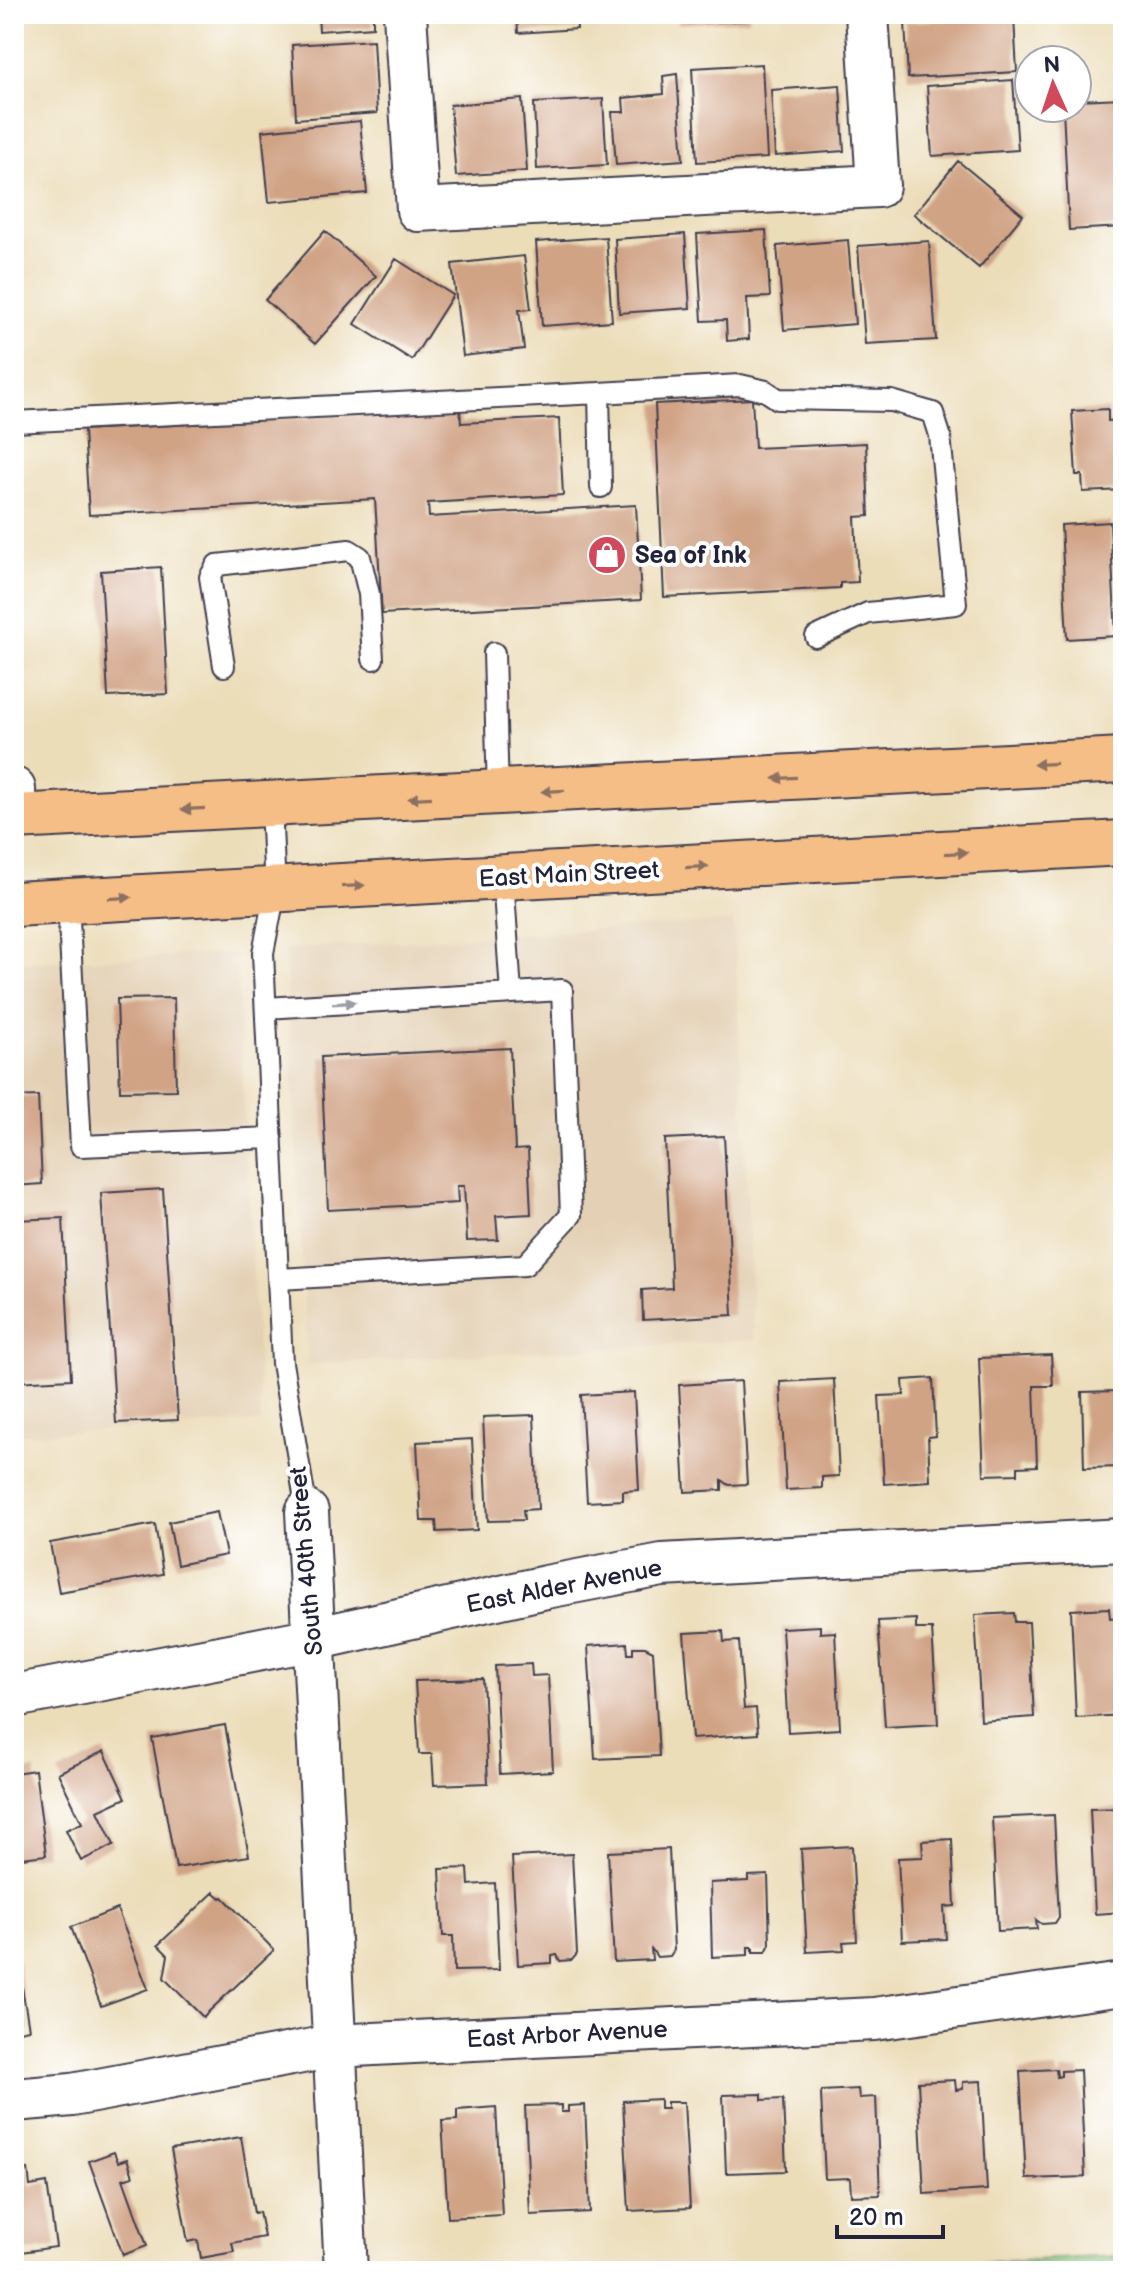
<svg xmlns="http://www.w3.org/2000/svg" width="1137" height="2285" font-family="'Balsamiq Sans',sans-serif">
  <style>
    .built { fill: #e4d1b5 }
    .green { fill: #8bc980; stroke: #56765e; stroke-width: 2 }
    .building { fill: #d0a385 }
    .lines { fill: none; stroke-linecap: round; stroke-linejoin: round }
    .lane-casing { stroke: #403e4e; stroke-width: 24 }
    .street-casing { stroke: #403e4e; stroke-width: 46 }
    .primary-casing { stroke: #403e4e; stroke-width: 48 }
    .lane { stroke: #fff; stroke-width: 20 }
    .street { stroke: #fff; stroke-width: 42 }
    .primary { stroke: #f6be87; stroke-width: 44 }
    .oneway { fill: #8c7061 }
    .oneway2 { fill: #9c9ca7 }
    .labels { text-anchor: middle; stroke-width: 8; stroke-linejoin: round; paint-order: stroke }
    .poi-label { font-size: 24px; font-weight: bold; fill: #22223b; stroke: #fff; text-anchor: start }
    .street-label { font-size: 24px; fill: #22223b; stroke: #fff }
  </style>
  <rect width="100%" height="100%" fill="#fff"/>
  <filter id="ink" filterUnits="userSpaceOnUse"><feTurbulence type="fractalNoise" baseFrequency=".0125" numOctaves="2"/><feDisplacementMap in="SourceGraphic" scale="16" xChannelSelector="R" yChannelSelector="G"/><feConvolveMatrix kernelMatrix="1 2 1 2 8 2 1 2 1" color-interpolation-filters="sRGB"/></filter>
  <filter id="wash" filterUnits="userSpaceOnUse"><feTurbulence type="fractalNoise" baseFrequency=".006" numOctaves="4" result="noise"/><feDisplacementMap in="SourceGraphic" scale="32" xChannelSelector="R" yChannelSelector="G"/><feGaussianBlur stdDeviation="1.8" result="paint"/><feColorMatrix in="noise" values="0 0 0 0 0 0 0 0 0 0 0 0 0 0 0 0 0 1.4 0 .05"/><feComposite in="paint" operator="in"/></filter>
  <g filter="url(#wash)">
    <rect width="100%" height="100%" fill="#ecddb9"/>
    <path class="built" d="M734,921L754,1340L308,1364L285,949Z
      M236,953L261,1422L14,1435V963Z"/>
    <path class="green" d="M1123,2256V2271H798Z"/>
    <g id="blocks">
      <path class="building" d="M318,14H373V27L319,31Z
        M517,14H576L577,29L518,33Z
        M678,14H749V20L678,24Z
        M1014,17L1017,72L908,78L905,22Z
        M373,40L377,113L296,119L292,45Z
        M762,64L767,158L697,162L692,68Z
        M677,74L683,160L616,165L612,112H624L623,98L664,94L663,76Z
        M1013,80L1018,150L932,156L927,86Z
        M840,85L844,151L775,156L771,90Z
        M1123,98V227L1069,230L1063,108H1077V100Z
        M522,99L527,171L456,176L450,105Z
        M603,99L607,165L537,169L534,103Z
        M360,121L367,193L269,202L262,131Z
        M958,161L1023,215L979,268L914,214Z
        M766,230L770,297L747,298L749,339L727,341L726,320L702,321L697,234Z
        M325,231L376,276L315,344L265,300Z
        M685,234L690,308L619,313L615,239Z
        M606,237L612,321L542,326L536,242Z
        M848,240L855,324L784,330L777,246Z
        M929,241L936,340L865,344L858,246Z
        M524,256L531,309L519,310L524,349L463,356L452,264Z
        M396,259L453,295L412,360L355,324Z
        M752,399L755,448L866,443L869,516L855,517L858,582L840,583V588L664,597L655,404Z
        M460,409L461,423L559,418L563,495L428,503L429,517L636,505L641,600L382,614L375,499L89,515L84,430Z
        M1108,409V421L1123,420V490L1083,492L1082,475H1076L1072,411Z
        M1110,522L1116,636L1067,639L1061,525Z
        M161,567L168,694L108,697L101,571Z
        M174,998L176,1090L120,1091L117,999Z
        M510,1048L515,1150L528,1149L531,1214L496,1216L498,1240L467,1241L464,1186H457L458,1203L328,1210L321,1057Z
        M38,1096L42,1184L14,1186V1097Z
        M724,1136L733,1315L643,1320L642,1290L672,1288L665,1139Z
        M163,1189L178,1420L116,1423L101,1193Z
        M63,1218L71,1379L14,1382V1220Z
        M1051,1355L1053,1386H1034L1037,1466L1018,1467V1474L984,1475L979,1358Z
        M933,1378L936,1436L928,1437L930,1481L884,1484L879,1396L904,1395L903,1380Z
        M834,1379L839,1476L822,1477V1488L786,1490L780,1382Z
        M741,1381L747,1484L729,1485L722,1480V1490L685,1492L679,1385Z
        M1119,1386H1123L1122,1467L1084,1468L1082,1392L1119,1391Z
        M634,1392L639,1490L623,1491V1500L587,1502L581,1395Z
        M534,1415L538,1509L523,1510L524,1520L488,1521L483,1417Z
        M472,1439L477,1530L437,1532L436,1521H421L417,1442Z
        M217,1512L226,1555L177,1565L169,1522Z
        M155,1524L163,1574L59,1592L50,1543Z
        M1109,1608L1110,1618L1123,1617V1715L1076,1718L1071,1610Z
        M1014,1613L1015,1622H1029L1034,1717L981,1721L975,1615Z
        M916,1619V1629H932L938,1724L885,1727L878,1621Z
        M820,1626V1633L835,1632L840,1729L788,1732L782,1628Z
        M723,1631L724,1642L739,1641L744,1709L756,1708L758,1734L692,1739L684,1633Z
        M627,1643L628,1654H633V1647H645L653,1651L659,1756L595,1759L588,1646Z
        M531,1664L532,1676L548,1675L553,1771L500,1774L495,1666Z
        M483,1679L488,1783L434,1785L432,1754H419L415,1681Z
        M225,1725L249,1856L176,1868L152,1738Z
        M104,1751L126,1798L98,1811L114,1845L81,1861L66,1830L82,1823L58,1773Z
        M35,1770L46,1855L14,1859V1773Z
        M1123,1808V1912L1095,1914L1090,1809Z
        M1054,1815L1059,1917L1055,1923L1042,1924L1036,1920L1037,1929L998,1931L992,1818Z
        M952,1839L955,1906L944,1907L946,1939L902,1941L898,1858L923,1857L922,1841Z
        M852,1846L857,1941L843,1942L844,1950L807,1952L801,1849Z
        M669,1849L674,1950L670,1956L657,1957L651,1948L652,1960L614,1962L608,1852Z
        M572,1854L577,1954L572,1960L560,1961L557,1955L552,1956V1963L518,1965L512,1857Z
        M468,1868L469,1885L495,1883L499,1970L454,1971L453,1936H443L440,1869Z
        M768,1875L770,1944L766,1952H753V1947H748V1955L712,1957L710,1883L748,1881V1876Z
        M214,1892L221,1898L223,1897L274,1950L203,2017L164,1978L168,1955L158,1945Z
        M117,1909L148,1989L101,2006L71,1927Z
        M14,1939L29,2029L14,2032Z
        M1056,2069L1057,2077L1061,2076V2071L1080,2070L1085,2177L1026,2179L1020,2071Z
        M955,2080L956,2090L963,2089V2082L981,2081L987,2190L924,2194L918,2082Z
        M858,2089L859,2098L876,2097L880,2195L851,2196L850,2178L825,2179L821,2094L822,2091Z
        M762,2094V2100L783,2099L786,2171L726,2173L723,2095Z
        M660,2099V2109H667V2102H684L690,2208L629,2211L623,2101Z
        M561,2105V2112H568V2106L585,2105L590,2212L530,2215L525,2106Z
        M496,2107L502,2215L448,2218L442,2121L457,2120V2110Z
        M241,2137L254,2213L259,2212L264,2237L232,2243L234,2252L201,2258L198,2240L188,2242L171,2149Z
        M114,2152L118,2162L127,2159L133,2176L123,2179L147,2246L123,2255L89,2161Z
        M28,2169L30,2186L47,2183L56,2247L14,2253V2171Z"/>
    </g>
  </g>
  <g filter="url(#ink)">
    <use href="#blocks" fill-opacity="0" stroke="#403e4e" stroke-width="2"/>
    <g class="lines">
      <defs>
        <path id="lane" d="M599,393L740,385L766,391L778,399L892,401L933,413L940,435L956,604L868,613L816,637
          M14,422L599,393L601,487
          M494,653L498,794
          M224,666L210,577L217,565L349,550L360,557L369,594L373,659
          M271,806L275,891L263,953L282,1363L307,1512
          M503,878L511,993
          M68,901L81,1146L272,1138
          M266,1008L562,990L571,1215L525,1265L279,1279"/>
        <path id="street" d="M405,14L418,210L878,186L867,14
          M14,789L15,817
          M307,1512L346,2271
          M14,1696L314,1639L546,1587L662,1565L1123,1540
          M14,2100L72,2095L334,2046L874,2019L1123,1984"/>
        <path id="primary" d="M14,817L1123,760
          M14,904L1123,843"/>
      </defs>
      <use href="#lane" class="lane-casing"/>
      <use href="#street" class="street-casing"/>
      <use href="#primary" class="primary-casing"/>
      <use href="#lane" class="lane"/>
      <use href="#street" class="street"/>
      <use href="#primary" class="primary"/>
    </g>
    <defs><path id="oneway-solid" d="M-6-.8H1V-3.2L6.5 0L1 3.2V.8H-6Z" transform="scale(2)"/></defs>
    <g class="oneway">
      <use href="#oneway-solid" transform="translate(1045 764) rotate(177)"/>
      <use href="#oneway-solid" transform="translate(785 778) rotate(177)"/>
      <use href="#oneway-solid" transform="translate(553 791) rotate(177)"/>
      <use href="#oneway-solid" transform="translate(420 798) rotate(177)"/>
      <use href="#oneway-solid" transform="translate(193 809) rotate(177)"/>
      <use href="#oneway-solid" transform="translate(956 853) rotate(-3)"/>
      <use href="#oneway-solid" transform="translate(697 867) rotate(-3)"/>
      <use href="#oneway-solid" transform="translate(353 886) rotate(-3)"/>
      <use href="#oneway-solid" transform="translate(120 898) rotate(-3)"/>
    </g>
    <use class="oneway2" href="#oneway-solid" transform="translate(344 1003) rotate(-4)"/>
  </g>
  <defs>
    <symbol id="shop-disc" viewBox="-11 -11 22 22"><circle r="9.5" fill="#d1495b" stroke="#fff"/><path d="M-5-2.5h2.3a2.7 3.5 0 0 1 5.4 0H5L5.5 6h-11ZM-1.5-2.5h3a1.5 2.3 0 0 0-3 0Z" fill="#fff"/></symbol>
  </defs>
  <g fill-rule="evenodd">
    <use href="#shop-disc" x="585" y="533" width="44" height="44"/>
  </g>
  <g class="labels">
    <g class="poi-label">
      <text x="635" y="563">Sea of Ink</text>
    </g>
    <g class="street-label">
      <text transform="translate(569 874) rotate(-3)" y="8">East Main Street</text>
      <text transform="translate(306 1561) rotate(-95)" y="8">South 40th Street</text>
      <text transform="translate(564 1586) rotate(-11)" y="8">East Alder Avenue</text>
      <text transform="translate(567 2034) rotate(-3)" y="8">East Arbor Avenue</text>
    </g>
  </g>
  <rect width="1137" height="2285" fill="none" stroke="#fff" stroke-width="48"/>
  <g transform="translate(1053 84) rotate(357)"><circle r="38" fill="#ffffff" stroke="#a7a7b1" stroke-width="2"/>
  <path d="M0-6L14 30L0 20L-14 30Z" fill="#d1495b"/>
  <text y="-12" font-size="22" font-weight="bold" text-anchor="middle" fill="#22223b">N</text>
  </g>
  <path d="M837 2225v12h106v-12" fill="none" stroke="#22223b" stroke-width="4"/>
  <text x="849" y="2225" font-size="24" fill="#22223b" stroke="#ffffff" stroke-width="6" paint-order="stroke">20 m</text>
</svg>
